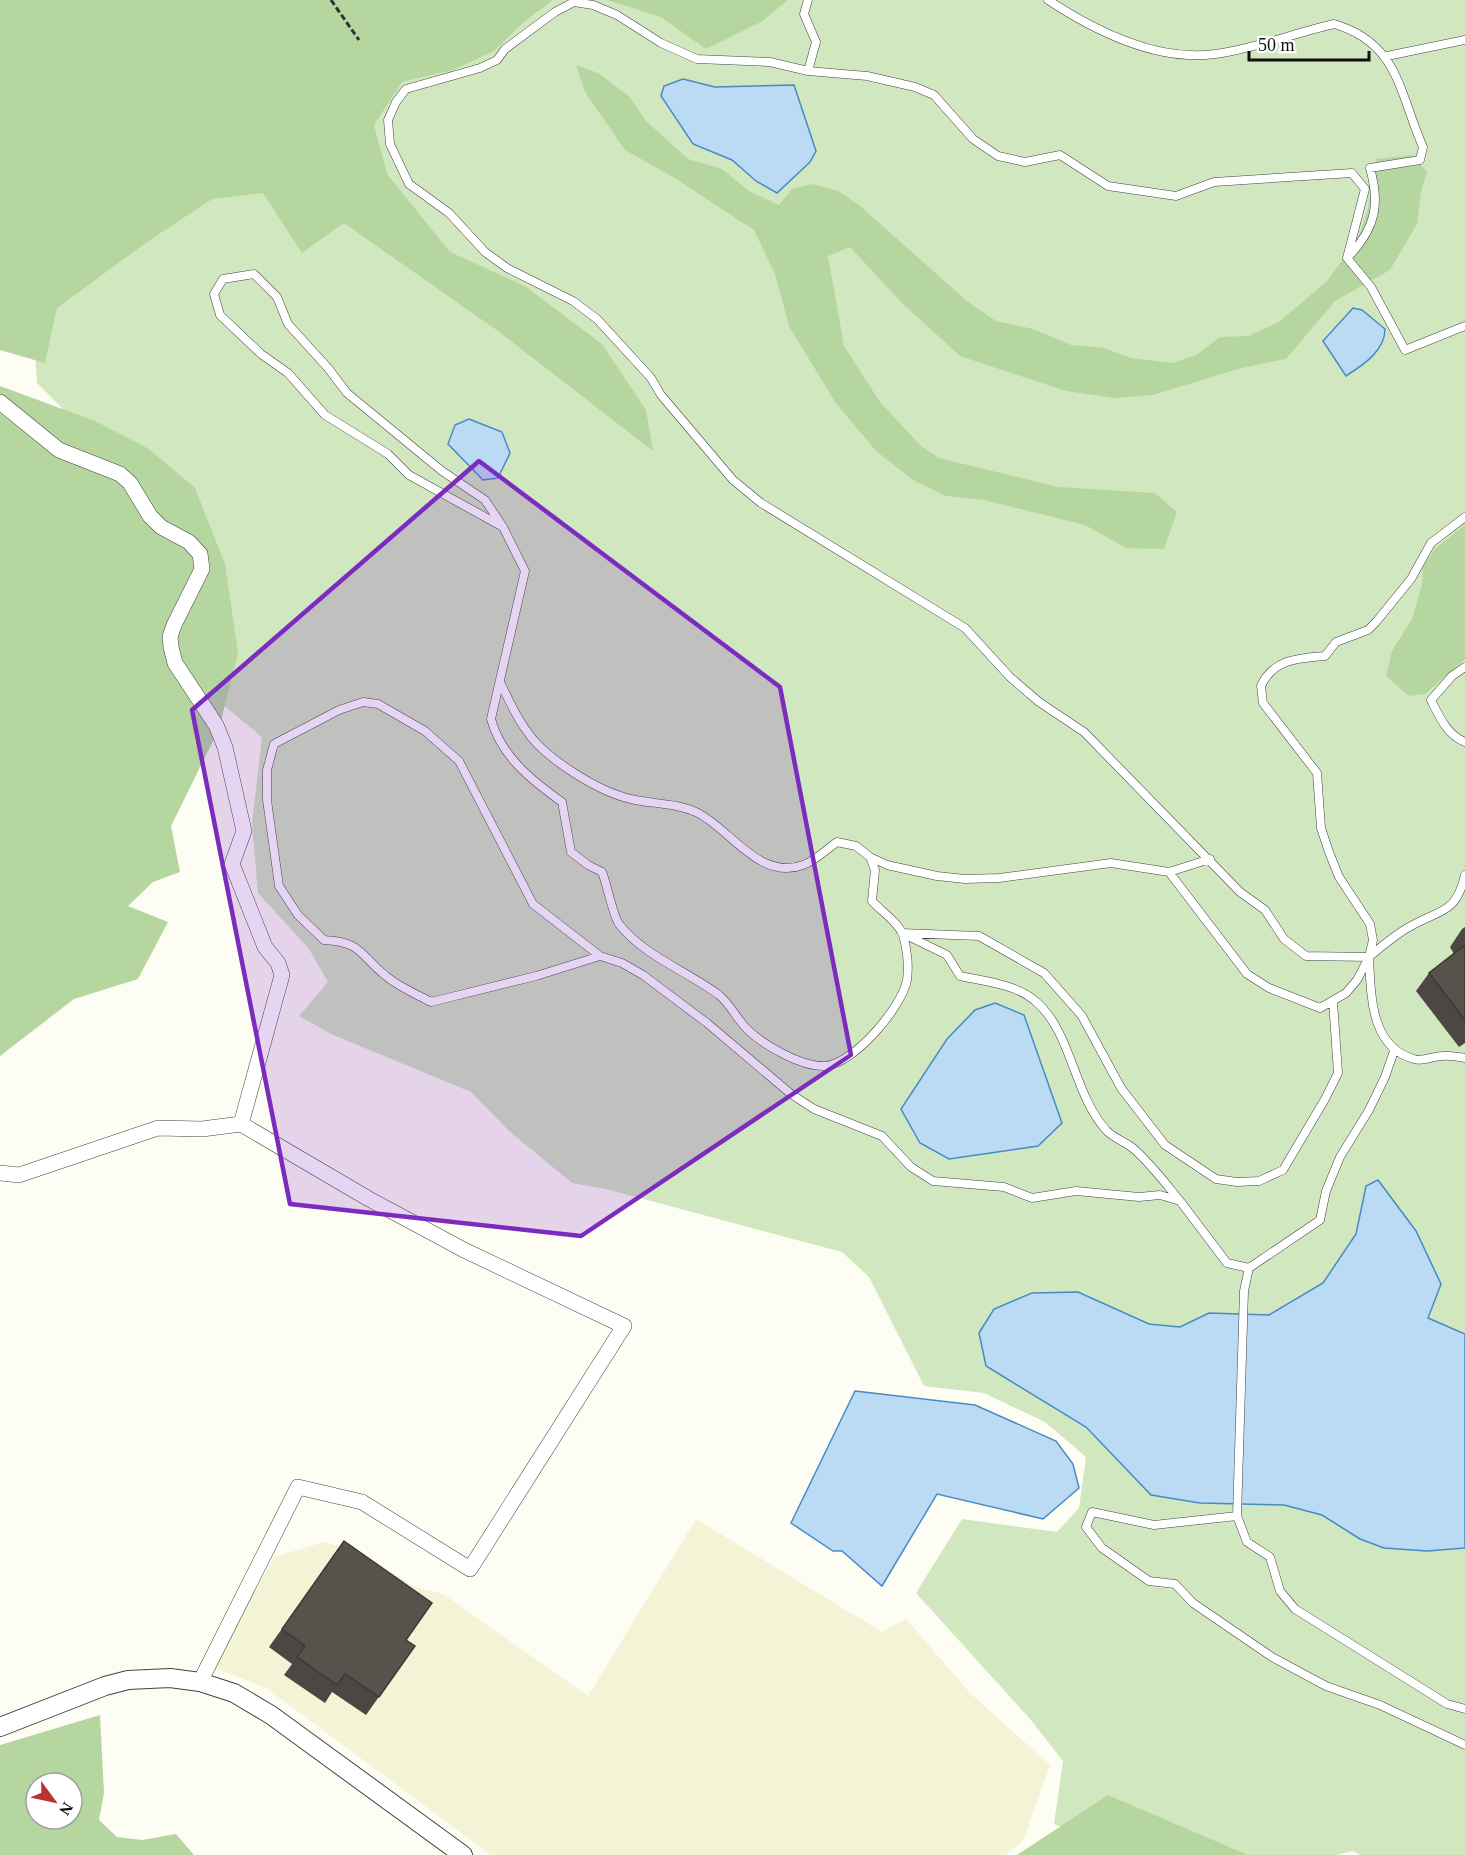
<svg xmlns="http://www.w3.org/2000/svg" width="1465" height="1855" font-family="'Times New Roman',serif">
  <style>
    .farmland { fill: #f3f3d5 }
    .green { fill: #d1e7bf }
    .forest { fill: #b5d79f; fill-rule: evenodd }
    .water { fill: #bbdaf3; stroke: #478bc5; stroke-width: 1.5 }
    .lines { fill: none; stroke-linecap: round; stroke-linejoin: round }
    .service-casing { stroke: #434343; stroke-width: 9 }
    .minor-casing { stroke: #434343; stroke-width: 16 }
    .tertiary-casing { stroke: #434343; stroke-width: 20 }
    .path { stroke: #323232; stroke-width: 3; stroke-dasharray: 6 3; stroke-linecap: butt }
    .service { stroke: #fff; stroke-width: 8 }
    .minor { stroke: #fff; stroke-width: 15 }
    .tertiary { stroke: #fff; stroke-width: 18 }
    .wall { fill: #4c4742 }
    .building { fill: #58524d; stroke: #3e3936; stroke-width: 1.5 }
    .marked { fill: #7b2cbf; fill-opacity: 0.2; stroke: #7b2cbf; stroke-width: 4.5; stroke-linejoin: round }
  </style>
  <rect width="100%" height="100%" fill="#fefdf4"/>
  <path class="farmland" d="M696,1519L882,1632L906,1619L970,1693L1050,1765L1023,1841L1005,1855H491L266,1688L212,1667L274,1557L324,1542L355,1550L415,1587L443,1594L588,1696Z"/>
  <path class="green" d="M493,0H1465V1855H1360L1353,1851L1336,1855H1143L1054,1824L1063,1761L1030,1719L916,1593L962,1519L1057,1532L1079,1508L1086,1457L1045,1422L984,1393L924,1386L869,1277L842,1252L606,1189L572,1183L509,1131L471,1092L331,1034L299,1016L328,982L309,949L258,893L252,823L262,737L210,694L88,434L37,383L34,337L53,286Z"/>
  <path class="forest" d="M0,0H553L525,21L494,51L453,70L402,82L374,125L387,174L450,252L525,286L602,344L646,410L653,451L498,331L344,223L302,253L263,193L212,199L147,242L57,308L45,363L0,350Z
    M607,0H788L761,22L706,49L661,17Z
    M576,65L598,73L629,96L646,121L688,159L722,169L749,191L779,205L792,189L813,184L838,191L859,205L967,301L996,321L1033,329L1071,345L1104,348L1131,358L1172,363L1196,355L1220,337L1248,336L1279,322L1327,281L1359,237L1368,209L1376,159L1412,155L1427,172L1421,192L1417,224L1390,270L1335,301L1286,359L1241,368L1153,395L1115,398L1066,391L960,356L902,303L850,247L828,256L844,346L880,402L921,446L939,458L1058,487L1155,493L1177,512L1164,549L1126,548L1085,525L984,500L946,496L913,480L876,451L835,402L789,326L775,274L754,230L673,177L625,150L585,92Z
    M0,386L95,421L149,449L195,488L225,564L238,653L219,729L171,826L180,872L153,882L128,906L168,922L138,979L74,999L0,1056Z
    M1465,525V659L1425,694L1409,696L1386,676L1392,651L1412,619L1422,584L1423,566L1436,548Z
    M100,1715L104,1793L99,1820L117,1837L142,1840L176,1834L194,1855H0V1745ZM36,1783H72V1819H36Z
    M1108,1795L1248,1855H1017Z"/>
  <path class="water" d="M683,79L715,87L794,85L816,151L810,162L777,193L756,181L732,160L693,144L661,96L664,86Z
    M1353,308L1362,310L1385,329C1385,351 1363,365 1346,376L1323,341Z
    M469,419L502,432L510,453L498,478L483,480L448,444L455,425Z
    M995,1003L1024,1015L1062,1123L1038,1146L949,1159L920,1143L901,1109L947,1039L975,1010Z
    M1378,1180L1416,1231L1441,1284L1428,1318L1465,1334V1548L1427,1551L1384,1548L1360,1539L1322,1515L1284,1505L1200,1503L1151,1495L1086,1427L986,1366L979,1333L994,1309L1032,1293L1078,1292L1149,1324L1180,1327L1209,1313L1269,1315L1323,1283L1356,1234L1366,1186Z
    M855,1391L975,1405L1056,1441L1073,1464L1079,1488L1043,1519L937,1494L882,1586L842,1551H833L791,1523Z"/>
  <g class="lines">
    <defs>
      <path id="service" d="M1048,0C1095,31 1157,62 1215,54C1255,49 1294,33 1334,24C1399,43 1399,93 1423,147L1420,160L1370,168C1380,204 1376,227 1350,255
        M1387,56L1465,40
        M808,71L816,42L804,14L808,0
        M1465,326L1405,350L1371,287L1347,258L1365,189L1352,173L1214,182L1176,196L1108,186L1060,155L1025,162L998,156L973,139L934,95L915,87L867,76L808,71L770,62L697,59L661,43L617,15L593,5L574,2L555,12L505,49L497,60L480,68L406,89L396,102L388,120L390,144L409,184L449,213L485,252L507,268L573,301L597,319L651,378L661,395L733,480L761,503L965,628L1010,677L1039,702L1084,732L1240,892L1265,910L1284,939L1306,956L1369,957C1371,994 1370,1047 1414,1059C1423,1062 1433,1056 1442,1056C1449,1055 1458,1057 1465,1058
        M503,527L409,475L388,454L325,415L288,373L261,354L220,315L214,294L223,279L254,274L277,297L288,324L328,368L347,393L442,471L485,500L503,527L525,571L491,719C501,756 531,780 562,802L571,852L588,865L602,872C607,884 613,916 619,924C644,956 687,971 719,995C729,1003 736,1017 745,1027C761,1044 801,1067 825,1066C854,1064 902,1007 907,980C909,966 907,948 903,935C898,922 881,911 872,901L875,870L870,857
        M1465,667L1452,676L1431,700C1439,716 1447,735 1465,742
        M500,682C508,698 515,715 526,730C544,758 599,792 631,799C652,804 678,803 698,813C731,830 760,881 803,865C815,861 827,849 837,842L856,846L870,857L887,865L937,876L965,879L999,878L1111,863L1169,872L1210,859
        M1169,872L1247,974L1269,988L1320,1008L1346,993L1357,980L1369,957L1373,940L1370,924L1339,877L1329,852L1321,828L1317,773L1263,703L1261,686C1273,659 1299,658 1325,656L1336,642L1368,630L1376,622L1411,579L1431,543L1465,517
        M902,933L979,936L1044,973L1082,1016L1121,1088L1165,1145L1216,1179L1237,1182L1259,1181L1283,1170L1325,1099L1338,1073L1333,1001
        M906,935L947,955L960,976C983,981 1015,984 1034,1000C1072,1030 1073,1095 1107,1131C1115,1139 1126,1142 1134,1149C1151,1164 1166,1184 1180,1201
        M600,956L533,904L459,761L425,731L378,704L363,702L339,710L274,744L267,770V800L279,886L298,915L324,940C363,942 359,955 386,976C399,987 416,994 431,1002L536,976L600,956L622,963L643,975L707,1023L791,1094L814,1109L882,1136L911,1167L933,1181L1004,1187L1032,1198L1076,1191L1139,1197L1160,1195L1180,1201L1227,1263L1249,1268
        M1369,957C1383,945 1396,934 1411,926C1441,909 1456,914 1465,875
        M1394,1051L1385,1077L1369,1110L1340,1157L1326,1191L1320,1220L1249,1268L1244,1291L1237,1516L1247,1542L1270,1557L1280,1591L1295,1609L1447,1704L1465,1709
        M1237,1516L1154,1525L1092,1512L1086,1527L1102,1548L1149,1581L1175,1584L1193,1603L1272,1657L1326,1686L1380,1705L1465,1745"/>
      <path id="minor" d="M0,402L59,450L120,474L130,483L150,516L161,527L189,542L200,554L202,569L174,625L170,637L171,647L175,663L216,725L225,747L244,831L232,864L265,947L278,963L282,975L241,1124
        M0,1173L19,1175L158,1128L202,1129L241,1124L369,1199L464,1250L624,1326L470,1569L362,1502L298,1487L200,1682"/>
      <path id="tertiary" d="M0,1727L105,1686L128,1680L170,1678L200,1682L234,1693L271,1715L463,1855"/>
    </defs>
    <use href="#service" class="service-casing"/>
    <use href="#minor" class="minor-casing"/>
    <use href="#tertiary" class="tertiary-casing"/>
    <path class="path" d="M331,0L359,40"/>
    <use href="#service" class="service"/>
    <use href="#minor" class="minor"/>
    <use href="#tertiary" class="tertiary"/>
  </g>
  <path class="wall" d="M1465,927V1043L1459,1047L1416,991L1429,973L1454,954L1450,947L1462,929Z
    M344,1541L406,1640L415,1646L366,1715L332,1692L325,1703L284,1675L292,1664L269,1647Z"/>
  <path class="building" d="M1465,945V1020L1429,973Z
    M344,1541L432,1603L406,1640L415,1646L379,1697L345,1674L337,1685L297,1657L305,1646L282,1629Z"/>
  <path class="marked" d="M479,461L780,687L851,1055L581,1236L290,1204L192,710Z"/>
  <g transform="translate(54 1801) rotate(123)"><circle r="28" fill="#ffffff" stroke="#9f9f9f" stroke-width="1.5"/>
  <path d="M0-4.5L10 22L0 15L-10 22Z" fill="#b83230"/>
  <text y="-9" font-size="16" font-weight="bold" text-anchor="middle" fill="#101010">N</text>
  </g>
  <path d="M1249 51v9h120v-9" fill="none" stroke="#101010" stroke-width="3"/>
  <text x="1258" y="51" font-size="18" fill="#101010" stroke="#ffffff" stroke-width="4.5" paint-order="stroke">50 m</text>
</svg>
